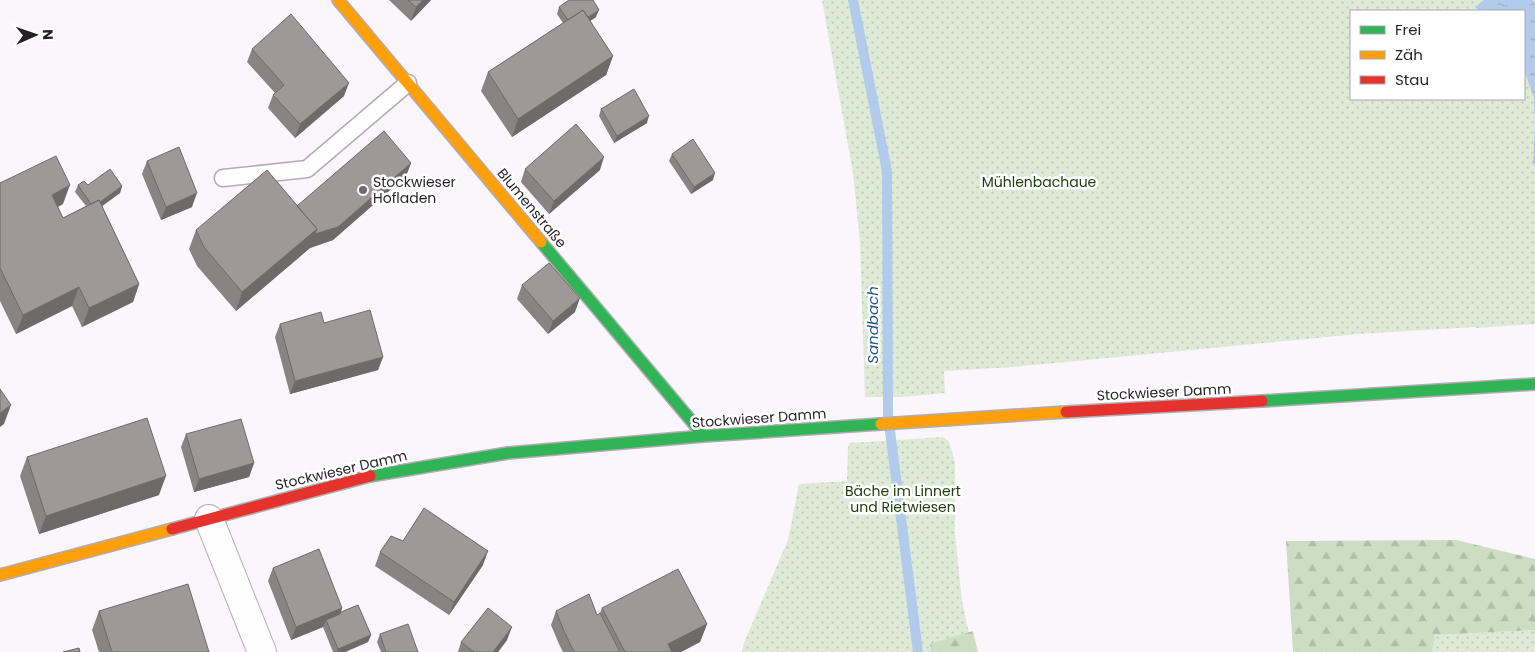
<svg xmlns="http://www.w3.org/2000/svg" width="1535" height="652" font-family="Poppins,sans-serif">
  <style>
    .grass { fill: url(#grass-dots); fill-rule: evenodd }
    .forest { fill: url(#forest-firs) }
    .water { fill: url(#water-ripples) }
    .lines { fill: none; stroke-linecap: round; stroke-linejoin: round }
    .stream { stroke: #b2cbec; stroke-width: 10 }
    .lane-casing { stroke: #b2acb3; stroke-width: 19 }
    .street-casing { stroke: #b2acb3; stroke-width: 30 }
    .fast-casing { stroke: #b2acb3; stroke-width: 14 }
    .slow-casing { stroke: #b2acb3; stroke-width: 14 }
    .jam-casing { stroke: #b2acb3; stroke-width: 14 }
    .lane { stroke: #fefeff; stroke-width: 16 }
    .street { stroke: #fefeff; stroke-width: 28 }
    .fast { stroke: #30b455; stroke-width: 11 }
    .slow { stroke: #ff9f0a; stroke-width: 11 }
    .jam { stroke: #e5322d; stroke-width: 11 }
    .wall { fill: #898383 }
    .shaded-wall { fill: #6f6a6a }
    .building { fill: #9f9898; stroke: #6f6a6a }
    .poi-dot { fill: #716a72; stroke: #fff; stroke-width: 2 }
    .labels { text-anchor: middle; stroke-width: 5; stroke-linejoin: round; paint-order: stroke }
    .poi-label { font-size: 14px; fill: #271f28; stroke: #fff; text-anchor: start }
    .park-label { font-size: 14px; fill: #213f0d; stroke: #fff }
    .street-label { font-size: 14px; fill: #271f28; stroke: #fff }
    .water-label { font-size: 15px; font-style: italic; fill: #1f548a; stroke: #fff }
  </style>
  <defs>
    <pattern id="grass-dots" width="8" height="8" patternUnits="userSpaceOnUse" patternTransform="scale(1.25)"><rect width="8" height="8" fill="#ddead6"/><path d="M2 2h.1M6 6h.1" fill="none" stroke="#bec8b8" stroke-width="1.8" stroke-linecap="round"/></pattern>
    <pattern id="forest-firs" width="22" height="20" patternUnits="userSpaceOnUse" patternTransform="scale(1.25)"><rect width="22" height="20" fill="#cdddc4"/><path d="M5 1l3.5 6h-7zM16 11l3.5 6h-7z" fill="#b0bda8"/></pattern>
    <pattern id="water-ripples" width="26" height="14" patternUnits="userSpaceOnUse" patternTransform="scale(1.25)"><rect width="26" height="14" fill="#b2cbec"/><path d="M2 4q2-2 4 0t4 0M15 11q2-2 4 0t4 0" fill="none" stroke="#99aeca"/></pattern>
  </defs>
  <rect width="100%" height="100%" fill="#fbf6fc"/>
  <path class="grass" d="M822,0H1535V324L1476,328L1475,327L1358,334L1013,367L944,371L945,393L901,397H865L860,243L853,173ZM1351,11H1524V99H1351Z
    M944,437L949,442L955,462V534L962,601L973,652H742L744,643L788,540L799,484L847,481L848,447L850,443Z
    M1535,630V652H1432L1435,635Z"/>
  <path class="forest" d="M1456,540L1535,559V630L1435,635L1432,652H1293L1286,541Z
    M973,631L978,652H931L930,644Z"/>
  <path class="water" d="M1484,0H1532L1535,2V167L1533,162L1535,125L1534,98L1524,70V11H1479L1475,7Z"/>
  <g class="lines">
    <path class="stream" d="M853,0L887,171L888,415L918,652"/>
    <defs>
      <path id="lane" d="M223,178L307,169L408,83"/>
      <path id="street" d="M209,519L262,652"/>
      <path id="fast" d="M541,242L704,436
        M1262,401L1535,384
        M370,476L508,453L704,436L881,424"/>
      <path id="slow" d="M338,0L541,242
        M881,424L1066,412
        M0,575L172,529"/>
      <path id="jam" d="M1066,412L1262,401
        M172,529L370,476"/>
    </defs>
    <use href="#lane" class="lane-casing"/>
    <use href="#street" class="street-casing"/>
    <use href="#fast" class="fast-casing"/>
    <use href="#slow" class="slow-casing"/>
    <use href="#jam" class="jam-casing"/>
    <use href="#lane" class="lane"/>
    <use href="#street" class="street"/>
    <use href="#fast" class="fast"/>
    <use href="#slow" class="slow"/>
    <use href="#jam" class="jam"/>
  </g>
  <path class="wall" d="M389,0H431L411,21Z
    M559,7L596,17L590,21L613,56L606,75L512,137L481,91L488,72L563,23L557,14Z
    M252,49L344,96L295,138L268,108L273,95L275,93L247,62Z
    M601,109L647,123L614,143L599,116Z
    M672,154L713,180L691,194L669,161Z
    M147,161L192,207L161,220L142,174Z
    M411,163L406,176L333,240L310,248L236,311L197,266L189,249L196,230L297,206Z
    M525,169L600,170L549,214L521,182Z
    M0,183L63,204L58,207L63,218L86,206L75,192L78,185L122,186L120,193L102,206L139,284L133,302L82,327L72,306L16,334L0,301Z
    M522,285L575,312L548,334L517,299Z
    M324,323L383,357L378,370L290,394L275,337L280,324Z
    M186,434L254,463L249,477L194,492L181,447Z
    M27,457L159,495L39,534L20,476Z
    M403,541L483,565L449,615L375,566L380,552Z
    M273,568L342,608L341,612L371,635L368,642L345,652H333L323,627L291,640L268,581Z
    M602,608L707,624L700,642L681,652H563L559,644L551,625L556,611L597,615L600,613Z
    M99,611L209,652H99L92,630Z
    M380,634L418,652H381L377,642Z
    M507,640L498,652H458L461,642Z"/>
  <path class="shaded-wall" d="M423,0H431L411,21L416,7Z
    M599,10L596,17L577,30L580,23Z
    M613,56L606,75L512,137L518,119Z
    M349,83L344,96L295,138L300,124Z
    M649,116L647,123L614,143L617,136Z
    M604,157L600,170L549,214L554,201Z
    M411,163L406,176L333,240L310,248L315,234Z
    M715,173L713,180L691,194L694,187Z
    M70,185L63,204L45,213L52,195Z
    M122,186L120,193L91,214L94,207Z
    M197,193L192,207L161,220L166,207Z
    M317,229L310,248L236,311L242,292Z
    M139,284L133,302L82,327L89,308Z
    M79,287L72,306L16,334L23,315Z
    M580,298L575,312L548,334L553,321Z
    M383,357L378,370L290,394L295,381Z
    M11,405L4,424L0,427V413Z
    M254,463L249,477L194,492L199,479Z
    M166,476L159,495L39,534L46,516Z
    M488,551L483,565L449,615L454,602Z
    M342,608L337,622L326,620L323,627L291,640L296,627Z
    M707,624L700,642L681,652H665L668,644Z
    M512,627L507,640L498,652H493Z
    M371,635L368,642L345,652H337L338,649Z"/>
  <path class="building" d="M408,0H423L416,7Z
    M569,0H593L599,10L588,17L583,10L568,20L559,7Z
    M583,10L613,56L518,119L488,72Z
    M291,14L349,83L300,124L273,95L284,85L252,49Z
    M634,89L649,116L617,136L601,109Z
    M576,124L604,157L554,201L525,169Z
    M384,131L411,163L338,227L315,234L317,229L297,206Z
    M693,139L715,173L694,187L672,154Z
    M179,147L197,193L166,207L147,161Z
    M56,156L70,185L52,195L63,218L99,200L139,284L89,308L79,287L23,315L0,268V183Z
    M110,169L122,186L100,202L99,200L91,204L78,185L84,181L88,185Z
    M267,170L317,229L242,292L204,247L196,230Z
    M549,263L580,298L553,321L522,285Z
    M370,310L383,357L295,381L280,324L321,312L324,323Z
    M0,389L11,405L0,413Z
    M147,418L166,476L46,516L27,457Z
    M241,419L254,463L199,479L186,434Z
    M424,508L488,551L454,602L380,552L391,536L403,541Z
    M319,549L342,608L296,627L273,568Z
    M678,569L707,624L668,644L672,652H625L602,608Z
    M188,584L209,652H112L99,611Z
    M589,594L597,615L600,613L620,652H574L564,631L556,611Z
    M358,605L371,635L338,649L326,620L340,614L341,612Z
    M488,608L512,627L493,652H474L461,642Z
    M408,624L418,652H386L380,634Z
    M79,648L80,652H63Z"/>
  <circle class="poi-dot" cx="363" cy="190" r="5"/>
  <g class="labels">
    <g class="poi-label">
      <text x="373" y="187">Stockwieser<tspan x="373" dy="16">Hofladen</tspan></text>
    </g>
    <g class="park-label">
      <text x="1039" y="187">Mühlenbachaue</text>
      <text x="903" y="496">Bäche im Linnert<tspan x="903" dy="16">und Rietwiesen</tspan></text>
    </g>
    <g class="street-label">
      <text transform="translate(532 208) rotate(50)" y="5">Blumenstraße</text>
      <text transform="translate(1164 392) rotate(-3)" y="5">Stockwieser Damm</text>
      <text transform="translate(759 418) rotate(-4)" y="5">Stockwieser Damm</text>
      <text transform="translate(341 470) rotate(-13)" y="5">Stockwieser Damm</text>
    </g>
    <g class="water-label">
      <text transform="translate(873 325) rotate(-90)" y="5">Sandbach</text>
    </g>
  </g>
  <rect x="1350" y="10" width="175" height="90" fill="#ffffff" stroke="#a9a5a9"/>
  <rect x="1360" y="26" width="25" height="8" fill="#30b455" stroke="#a9a5a9"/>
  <text x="1395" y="35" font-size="15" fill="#271f28">Frei</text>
  <rect x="1360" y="51" width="25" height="8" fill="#ff9f0a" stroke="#a9a5a9"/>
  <text x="1395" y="60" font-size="15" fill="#271f28">Zäh</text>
  <rect x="1360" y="76" width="25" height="8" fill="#e5322d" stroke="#a9a5a9"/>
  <text x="1395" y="85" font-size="15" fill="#271f28">Stau</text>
  <g transform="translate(35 35) rotate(88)" stroke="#ffffff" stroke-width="4" paint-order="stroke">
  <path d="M0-4L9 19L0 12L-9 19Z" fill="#271f28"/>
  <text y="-8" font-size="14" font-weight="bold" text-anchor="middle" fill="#271f28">N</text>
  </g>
</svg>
